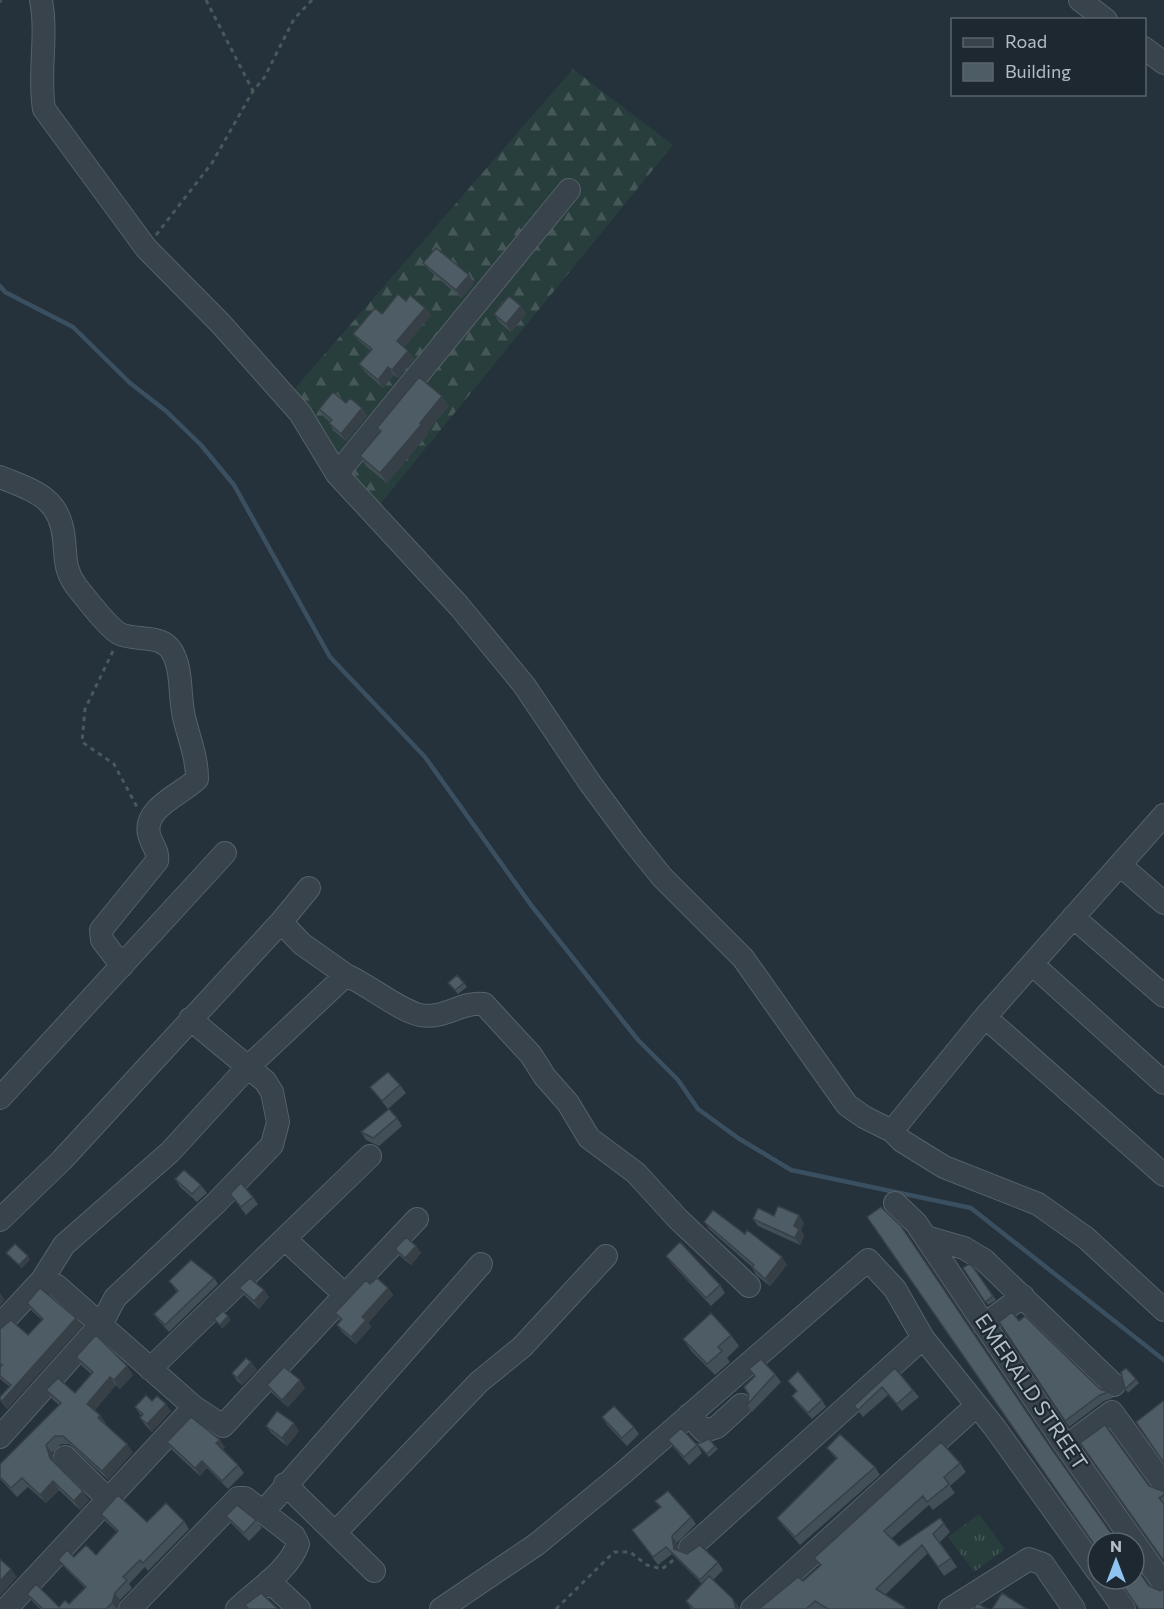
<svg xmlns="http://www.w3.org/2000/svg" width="1164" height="1609" font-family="Commissioner,sans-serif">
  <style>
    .forest { fill: url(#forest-firs) }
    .park { fill: url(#park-tufts) }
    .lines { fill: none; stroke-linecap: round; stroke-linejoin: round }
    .stream { stroke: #3a5061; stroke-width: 4.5 }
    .minor-casing { stroke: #566169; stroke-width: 24 }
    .path { stroke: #465a59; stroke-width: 3; stroke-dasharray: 4.5 4.5; stroke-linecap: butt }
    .minor { stroke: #38434b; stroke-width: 22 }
    .wall { fill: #434f57 }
    .shaded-wall { fill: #374047 }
    .building { fill: #4e5c65; stroke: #374047; stroke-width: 1.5 }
    .labels { text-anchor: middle; stroke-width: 4.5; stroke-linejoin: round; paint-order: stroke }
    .street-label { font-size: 21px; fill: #b4bec6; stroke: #1d2830 }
  </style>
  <defs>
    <pattern id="forest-firs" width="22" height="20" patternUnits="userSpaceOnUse" patternTransform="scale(1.5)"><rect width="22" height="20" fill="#283e3c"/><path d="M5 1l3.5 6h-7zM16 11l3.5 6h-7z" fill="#455857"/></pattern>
    <pattern id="park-tufts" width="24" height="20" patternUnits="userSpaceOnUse" patternTransform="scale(1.5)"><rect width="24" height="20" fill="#283e3c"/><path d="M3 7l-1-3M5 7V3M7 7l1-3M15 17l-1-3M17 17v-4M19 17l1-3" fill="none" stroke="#455857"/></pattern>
  </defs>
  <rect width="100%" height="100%" fill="#25313b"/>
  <path class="forest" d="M573,69L673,145L377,508L290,394Z"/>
  <path class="park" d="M979,1514L1005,1549L974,1572L948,1537Z"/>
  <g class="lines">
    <path class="stream" d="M0,1V0
      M0,286L5,292L73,327L130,383L166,411L201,445L234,485L330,657L425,757L531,905L638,1040L678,1080L698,1109L738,1138L791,1170L971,1208L1164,1360"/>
    <defs>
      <path id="minor" d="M41,0C48,37 38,73 44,109L146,248L221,324L300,413L337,474L459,606L524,685L590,783L633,841L662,877L743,958L847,1105L864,1117L892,1131L902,1141L944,1167L1038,1204L1086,1238L1164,1310
        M1080,0L1106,20
        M1144,48L1164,63
        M337,474L569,190
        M0,477C34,491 60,497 64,539C66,558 64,569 76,586C85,597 108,628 120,634C135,641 161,634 171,650C183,668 179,697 184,717C189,739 197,756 197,779C182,794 143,808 149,834C151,844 159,851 157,861L101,930L102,940L122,966
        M1120,865L1164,903
        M1073,917L1164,996
        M281,922L302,944L346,975
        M1032,964L1164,1083
        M985,1017L1164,1175
        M0,1098L225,853
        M892,1131L985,1017L1164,815
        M895,1203L916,1223L1066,1446L1164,1584
        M0,1220L62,1160L281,922L309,888
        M926,1237L964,1248L984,1260L1114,1385
        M42,1280L64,1245L170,1152L247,1068L346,975C367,984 400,1011 420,1015C444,1020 461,1001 484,1004L531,1055L545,1077L568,1103L589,1138L636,1173L678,1219L749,1286
        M345,1295L417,1219
        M0,1325L42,1280L57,1286L194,1407L223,1426L345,1295L285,1239
        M984,1325L1023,1296
        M150,1369L370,1156
        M689,1415L704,1431L717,1427L741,1405
        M0,1437L102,1323L115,1298L216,1203L272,1145L278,1122L272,1092L265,1081L190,1019
        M1066,1446L1112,1412L1164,1484
        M65,1457L108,1499
        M285,1484L374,1571
        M263,1512L481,1264
        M336,1532L479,1382L522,1347L606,1256
        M690,1548L923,1338
        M1103,1579L1124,1609
        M269,1581L299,1609
        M6,1609L194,1407
        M130,1609L238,1498H245L294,1536L298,1544C289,1570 257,1590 237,1609
        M441,1609L537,1544L623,1473L868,1260L895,1289L923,1338L995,1428L1098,1572
        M752,1609L976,1406
        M950,1609L1029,1559L1043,1564L1074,1609"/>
    </defs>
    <use href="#minor" class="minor-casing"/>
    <path class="path" d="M206,0L253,91
      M156,235L212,163L253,91L264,78L294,19L312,0
      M113,651L85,709L82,742L114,764L137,807
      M556,1609L614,1552H630L647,1565L662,1569L676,1558"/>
    <use href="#minor" class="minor"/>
  </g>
  <path class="wall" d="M423,263L474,283L461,298L429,270Z
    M406,301L425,308L431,315L404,347L414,359L398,378L394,375L383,388L365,372L359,364L371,351L359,341L353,334L382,314Z
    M521,306L526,314L511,332L499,322L494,314Z
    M346,403L362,408L367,416L346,441L334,431L329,423L330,422L324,417L319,409Z
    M449,406L427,432L428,434L387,483L366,466L360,456L380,432L377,428Z
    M448,983H464L467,987L458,994Z
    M400,1085L406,1093L388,1109L370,1087Z
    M397,1118L402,1126L379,1146L366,1140L361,1132Z
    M175,1179L201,1185L207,1193L197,1202L180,1187Z
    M230,1194L253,1197L258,1204L246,1215Z
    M774,1216L804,1223L801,1230L804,1236L800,1245L758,1226L753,1219Z
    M704,1222L787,1265L770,1286L756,1275L752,1267L709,1229Z
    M416,1246L421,1253L411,1265L400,1256L395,1249Z
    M666,1256L720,1285L725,1293L711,1306L672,1264Z
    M973,1267L996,1300L988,1305L963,1268Z
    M214,1278L218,1284L169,1332L158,1320L154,1314L177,1292L169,1281Z
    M370,1284L388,1288L393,1295L368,1323L371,1327L356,1344L342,1332L337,1325L340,1320L335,1313Z
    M239,1288L264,1290L269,1297L259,1309L245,1296Z
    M27,1303L76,1318L82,1326L7,1409L0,1400L10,1387L0,1379V1329L28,1335L42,1320L32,1311Z
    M1019,1321L1100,1389L1109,1392L1113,1398L1104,1401L1069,1427L999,1322Z
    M731,1335L739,1346L727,1358L730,1362L715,1375L691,1351L683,1339Z
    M76,1357L133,1375L120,1389L116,1385L95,1410L100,1415L106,1424L105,1425L133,1452L108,1480L69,1444H61L52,1453L55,1463L89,1500L80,1510L59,1490L46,1503L28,1487L17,1497L0,1479V1464L59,1405L52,1399L46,1390L75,1393L91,1374L82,1366Z
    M251,1362L257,1370L242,1385L237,1381L232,1373Z
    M895,1368L919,1397L902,1411L888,1395L863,1417L854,1406Z
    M749,1369L775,1374L781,1382L752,1412L747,1405L754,1377Z
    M1136,1379L1139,1383L1128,1393L1125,1389Z
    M788,1381L822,1400L826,1407L812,1419L797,1403L792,1396L797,1392Z
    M267,1385L305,1388L288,1407L272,1393Z
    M152,1401L171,1411L152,1432L145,1425L140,1418L141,1416L135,1407Z
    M602,1417L634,1427L639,1434L627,1446L607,1425Z
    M266,1426L299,1431L287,1446L271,1433Z
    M668,1440L697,1445L702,1453L689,1465L673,1447Z
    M167,1442L225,1447L223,1450L238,1465L244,1473L228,1489L207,1468L200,1476L172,1450Z
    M697,1444L715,1446L718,1449L709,1457Z
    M827,1448L875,1467L880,1475L800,1545L783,1526L777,1518L836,1459Z
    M960,1463L966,1472L950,1486L955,1493L933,1510L929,1505L891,1539L899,1546L940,1518L950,1532L940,1542L957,1567L944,1576L928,1553L885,1595L906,1609H759L803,1581L820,1566L814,1558Z
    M1149,1486L1162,1491L1164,1490V1561Z
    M655,1501L691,1517L696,1524L677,1543L679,1551L718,1562L723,1570L713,1580L739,1609H691L686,1601L702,1584L672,1554L658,1565L632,1530L660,1508Z
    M101,1514L147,1522L184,1521L189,1529L148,1571L145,1567L129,1584L132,1588L120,1600L117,1609H40L32,1601L27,1594L59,1607L69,1604L85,1588L64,1567L58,1560L96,1555L117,1532L106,1522Z
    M226,1516L256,1520L262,1528L249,1541L232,1524Z"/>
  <path class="shaded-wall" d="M469,275L474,283L461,298L456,290Z
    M521,306L526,314L511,332L506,324Z
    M425,308L431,315L402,349L397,341Z
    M408,351L414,359L398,378L392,370Z
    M388,367L394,375L383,388L378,380Z
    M442,396L449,406L427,432L428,434L387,483L380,473Z
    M362,408L367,416L346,441L341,434Z
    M799,1215L804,1223L801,1230L804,1236L800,1245L795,1238L794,1226Z
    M416,1246L421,1253L411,1265L405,1258Z
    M28,1256L30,1260L21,1269L19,1265Z
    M782,1257L787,1265L770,1286L765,1279Z
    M388,1288L393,1295L368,1323L371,1327L356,1344L351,1337L362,1317Z
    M264,1290L269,1297L259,1309L254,1301Z
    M0,1293L5,1300L0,1306Z
    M228,1316L231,1320L222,1329L220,1325Z
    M76,1318L82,1326L7,1409L2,1401Z
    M251,1362L257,1370L242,1385L237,1378Z
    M127,1366L133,1375L120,1389L114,1380Z
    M110,1377L116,1385L93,1412L87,1404Z
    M300,1380L305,1388L288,1407L282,1400Z
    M166,1404L171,1411L152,1432L147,1424Z
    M100,1415L106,1424L104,1427L98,1418Z
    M294,1423L299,1431L287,1446L282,1438Z
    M220,1440L225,1447L222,1451L216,1443Z
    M127,1444L133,1452L108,1480L102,1471Z
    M46,1445L52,1453L56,1467L50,1458Z
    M202,1461L207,1468L200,1476L195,1468Z
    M53,1481L59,1490L46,1503L40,1495Z
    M83,1491L89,1500L80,1510L74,1501Z
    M672,1536L677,1543L680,1557L674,1549Z
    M11,1569L17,1577L0,1596V1581Z
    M115,1593L120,1600L117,1609L112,1603Z
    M733,1599L739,1607V1609H736Z"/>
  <path class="building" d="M436,248L469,275L456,290L423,263Z
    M398,294L406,301L410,295L425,308L397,341L408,351L392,370L388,367L378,380L359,364L372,349L353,334L375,308L382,314Z
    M509,296L521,306L506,324L494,314Z
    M419,377L442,396L420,423L421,425L380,473L360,456L381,431L377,428Z
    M333,392L346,403L350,398L362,408L341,434L329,423L332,420L319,409Z
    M457,975L464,983L455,990L448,983Z
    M388,1072L400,1085L382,1101L370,1087Z
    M389,1109L397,1118L373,1138L361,1132Z
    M184,1170L201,1185L192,1194L175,1179Z
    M241,1183L253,1197L241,1207L230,1194Z
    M778,1206L799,1215L794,1226L799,1229L795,1238L753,1219L758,1208L774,1216Z
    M881,1207L901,1226L1051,1448L1118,1543H1098V1550L867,1217Z
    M713,1210L745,1234L747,1230L782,1257L765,1279L752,1267L754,1265L704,1222Z
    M406,1237L416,1246L405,1258L395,1249Z
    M680,1242L720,1285L706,1298L666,1256Z
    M15,1244L28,1256L19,1265L6,1253Z
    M191,1260L214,1278L165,1325L154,1314L178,1291L169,1281Z
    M969,1264L973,1267L993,1296L985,1302L963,1268Z
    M250,1278L264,1290L254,1301L239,1288Z
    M377,1278L388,1288L362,1317L366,1320L351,1337L337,1325L342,1319L335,1313L366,1280L370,1284Z
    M40,1288L76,1318L2,1401L0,1399V1397L11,1385L0,1376V1367L2,1365L0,1364V1329L11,1320L28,1335L43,1319L27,1303Z
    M223,1311L228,1316L220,1325L214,1319Z
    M1012,1312L1019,1321L1025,1316L1100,1389L1109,1392L1100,1395L1065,1421L999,1322Z
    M711,1313L731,1335L718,1347L722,1351L707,1364L683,1339Z
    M96,1335L127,1366L114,1380L110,1377L87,1404L100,1415L98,1418L127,1444L102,1471L63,1436H55L46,1445L50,1458L83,1491L74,1501L53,1481L40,1495L22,1478L11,1488L0,1477V1464L61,1403L46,1390L58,1378L75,1393L93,1372L76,1357Z
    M246,1358L251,1362L237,1378L232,1373Z
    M761,1359L775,1374L747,1405L749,1395L744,1387L755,1376L749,1369Z
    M284,1367L300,1380L282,1400L267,1385Z
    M895,1368L913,1390L897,1404L882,1387L858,1410L854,1406Z
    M1126,1368L1136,1379L1125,1389L1121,1372Z
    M798,1371L822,1400L808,1413L792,1396L797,1391L788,1381Z
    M146,1395L152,1401L157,1396L166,1404L147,1424L140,1418L143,1414L135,1407Z
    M1163,1401L1164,1402V1463L1136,1422Z
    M614,1406L634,1427L622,1438L602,1417Z
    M277,1411L294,1423L282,1438L266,1426Z
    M191,1417L220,1440L216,1443L238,1465L222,1481L202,1461L195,1468L167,1442Z
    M1105,1425L1149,1486L1162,1491L1164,1490V1495L1159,1498L1164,1504V1561L1080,1443Z
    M681,1428L697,1445L684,1457L668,1440Z
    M840,1434L875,1467L795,1537L777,1518L837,1458L827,1448Z
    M709,1439L715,1446L707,1454L697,1444Z
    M941,1442L960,1463L944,1477L949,1484L927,1502L923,1496L884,1531L899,1546L940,1518L944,1523L933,1534L951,1558L938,1567L922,1545L876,1589L905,1607L904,1609H828L815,1601L806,1609H759L798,1577L803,1581L821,1565L814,1558Z
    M668,1491L691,1517L672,1536L674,1549L687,1554L700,1545L718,1562L700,1580L666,1547L653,1557L632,1530L661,1507L655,1501Z
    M118,1495L147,1522L166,1503L184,1521L143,1563L140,1560L123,1577L127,1580L115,1593L112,1603L106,1609H43L27,1594L36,1584L59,1607L65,1600L69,1604L86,1587L58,1560L67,1550L74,1557L86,1545L96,1555L118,1531L101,1514Z
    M237,1505L256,1520L244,1533L226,1516Z
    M0,1559L11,1569L0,1581Z
    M1134,1565L1149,1586L1160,1591L1164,1589V1609H1139L1118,1579H1134Z
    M709,1576L733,1599L736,1609H694L686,1601Z
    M261,1593L278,1609H249L245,1605Z
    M1002,1593L1027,1609H992Z
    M977,1603L987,1609H974Z"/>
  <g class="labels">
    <g class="street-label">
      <text transform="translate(1031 1392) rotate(56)" y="7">EMERALD STREET</text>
    </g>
  </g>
  <rect x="951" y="18" width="195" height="78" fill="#1d2830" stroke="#59646c" stroke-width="1.5"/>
  <rect x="963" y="38" width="30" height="9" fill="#38434b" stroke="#59646c" stroke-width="1.5"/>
  <text x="1005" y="48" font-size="18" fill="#b4bec6">Road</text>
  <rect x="963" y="63" width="30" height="18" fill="#4e5c65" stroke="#59646c" stroke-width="1.5"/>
  <text x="1005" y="78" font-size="18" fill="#b4bec6">Building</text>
  <g transform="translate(1116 1561)"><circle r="28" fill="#1d2830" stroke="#59646c" stroke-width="1.5"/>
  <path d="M0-4.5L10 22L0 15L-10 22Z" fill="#8fc3f0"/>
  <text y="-9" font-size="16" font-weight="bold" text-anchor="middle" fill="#b4bec6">N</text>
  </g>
</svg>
